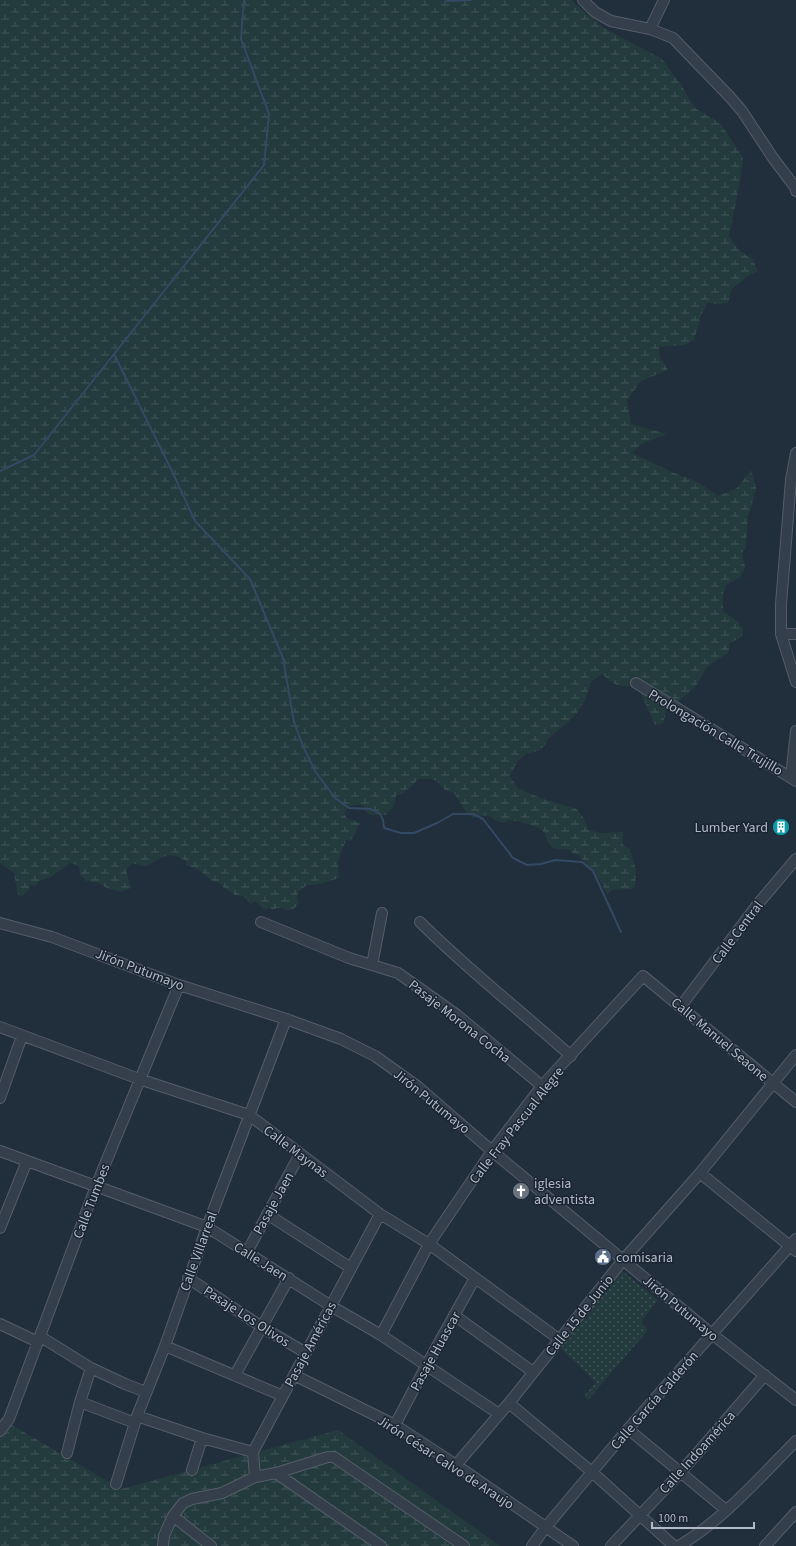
<svg xmlns="http://www.w3.org/2000/svg" width="796" height="1546" font-family="'Source Sans 3',sans-serif">
  <style>
    .grass { fill: url(#grass-dots) }
    .wetland { fill: url(#wetland-marsh) }
    .lines { fill: none; stroke-linecap: round; stroke-linejoin: round }
    .stream { stroke: #344964; stroke-width: 2 }
    .minor-casing { stroke: #545d6a; stroke-width: 12 }
    .minor { stroke: #353f4c; stroke-width: 10 }
    .labels { text-anchor: middle; stroke-width: 3; stroke-linejoin: round; paint-order: stroke }
    .street-label { font-size: 14px; fill: #b1bac8; stroke: #1b2431 }
    .poi-label { font-size: 14px; fill: #b1bac8; stroke: #1b2431; text-anchor: start }
  </style>
  <defs>
    <pattern id="grass-dots" width="8" height="8" patternUnits="userSpaceOnUse"><rect width="8" height="8" fill="#233b3d"/><path d="M2 2h.1M6 6h.1" fill="none" stroke="#415558" stroke-width="1.8" stroke-linecap="round"/></pattern>
    <pattern id="wetland-marsh" width="20" height="14" patternUnits="userSpaceOnUse"><rect width="20" height="14" fill="#233b3d"/><path d="M1 5h8M5 5V1M11 12h8M15 12V8" fill="none" stroke="#415558"/></pattern>
  </defs>
  <rect width="100%" height="100%" fill="#212e3c"/>
  <path class="grass" d="M621,1270L658,1300L641,1322L648,1330L588,1400L584,1396L596,1382L559,1347Z"/>
  <path class="wetland" d="M0,0H571L604,28L662,59L680,83L695,108L720,123L743,157L741,177L729,236L739,250L753,260L758,271L745,278L732,289L728,303L719,304L707,303L701,316L694,340L684,345L659,347L660,357L668,370L641,381L627,400L631,424L667,434L641,444L632,453L672,472L698,482L718,496L737,488L751,470L756,488L751,508L748,516L746,545L742,554L745,567L740,578L727,584L723,594V611L738,622L743,629L742,637L730,643L728,653L707,667L696,686L679,701L667,708L663,724L655,725L637,685C618,688 616,686 602,674L591,682L585,700L577,713L564,726L550,737L541,750L526,754L517,762L510,776L518,788L543,799L577,809L583,817L589,830L600,833L623,832V845L630,849L636,870L635,886L632,889L613,890L607,894L599,879L596,876L592,869L588,867L579,855L572,853L571,850C565,849 557,850 552,847C548,844 546,838 545,834C541,825 517,821 508,820L505,823C490,822 495,811 474,818L468,815L454,793L445,790L437,781L431,779H419L402,794L396,795L394,806L386,815H369L362,805C353,805 348,805 344,814L347,818L360,823L351,841L346,840L338,861L339,878L316,885H307L299,891L297,898L299,903C289,918 283,903 273,910L269,908L265,910L257,902H254L251,904L243,896L235,895L223,887L220,883L212,881L199,870L186,865L187,862C170,849 163,857 147,866C137,867 134,858 126,870L131,888L121,892L107,888L98,883L86,881L80,874L79,866L70,863L51,877L40,880L36,886L30,885L29,890L22,896L18,895L14,873L0,863Z
    M0,1418L121,1489L338,1430L500,1546H0Z"/>
  <g class="lines">
    <path class="stream" d="M446,0L447,1L471,0
      M114,354L171,469L195,521L250,579L283,658L294,722L303,746L315,771L335,798L349,808L371,809L380,814L383,820L384,828L401,833H414L437,823L453,814H473L483,819L513,858L527,865L541,864L555,860L582,862L593,871L621,932
      M0,471L34,455L264,165L269,114L241,39L244,0"/>
    <defs>
      <path id="minor" d="M583,0L595,12L611,21L650,29L673,38L729,96L742,111L773,158L795,187L796,191
        M650,29L664,0
        M796,453L791,480L781,604V634L796,682
        M781,634H796
        M636,683L796,781
        M791,777L796,731
        M261,922L349,958L398,973L457,1015L542,1086
        M420,922C468,970 521,1011 571,1056
        M0,923L52,937L179,985L286,1019L341,1039L375,1056L417,1086L492,1151L712,1334L796,1400
        M372,965L382,913
        M681,1006L757,905L796,859
        M0,1027L139,1079L249,1115L380,1214L429,1244L560,1340
        M0,1098L22,1036
        M0,1151L207,1227L331,1306L381,1335L499,1414
        M700,1173L796,1251
        M267,1214L351,1268
        M0,1228L27,1161
        M247,1252L300,1154
        M188,1278L262,1327L306,1353
        M454,1315L533,1372
        M0,1324L38,1342
        M381,1335L429,1244L492,1151L542,1086L643,976L796,1102
        M41,1337L91,1368L125,1384L146,1392
        M165,1346L283,1396
        M235,1375L289,1278
        M294,1375L395,1425L456,1465L573,1546
        M80,1402L135,1423
        M509,1403L592,1472L674,1546
        M137,1416L202,1438L253,1452
        M395,1425L426,1366L475,1278
        M628,1429L726,1510
        M0,1431L9,1419L96,1186L179,985
        M67,1453L80,1402L91,1368
        M456,1465L509,1403L623,1260L700,1173L796,1055
        M192,1470L202,1438
        M276,1473L381,1546
        M255,1477L253,1452L380,1214
        M116,1484L137,1416L165,1346L207,1227L286,1019
        M173,1516L211,1546
        M163,1546L164,1536L167,1529L173,1516L183,1503L192,1499L222,1493L255,1477L276,1473L328,1457H334L464,1546
        M532,1546L545,1528L628,1429L796,1239
        M611,1546L680,1473L765,1375
        M679,1546C724,1519 759,1478 796,1441
        M765,1546L796,1512"/>
    </defs>
    <use href="#minor" class="minor-casing"/>
    <use href="#minor" class="minor"/>
  </g>
  <defs>
    <symbol id="building-disc" viewBox="-11 -11 22 22"><circle r="9.5" fill="#0f9aa8" stroke="#1b2431"/><path d="M-4-6H4V6H1V3H-1V6H-4ZM-2.5-4.3h1.7v1.8h-1.7ZM.8-4.3h1.7v1.8H.8ZM-2.5-1h1.7V.8h-1.7ZM.8-1h1.7V.8H.8Z" fill="#fff"/></symbol>
    <symbol id="church-disc" viewBox="-11 -11 22 22"><circle r="9.5" fill="#6b7280" stroke="#1b2431"/><path d="M-1.2-6h2.4v3.5h3.3v2.4h-3.3V6h-2.4V-.1h-3.3v-2.4h3.3Z" fill="#fff"/></symbol>
    <symbol id="civic-disc" viewBox="-11 -11 22 22"><circle r="9.5" fill="#5c6f8a" stroke="#1b2431"/><path d="M-.6-6.5H3V-4.5H.6V-3L4-1V1h2V6H-6V1h2V-1L-.6-3ZM-1.2 2.5V6h2.4V2.5Z" fill="#fff"/></symbol>
  </defs>
  <g fill-rule="evenodd">
    <use href="#building-disc" x="771" y="817" width="20" height="20"/>
    <use href="#church-disc" x="511" y="1181" width="20" height="20"/>
    <use href="#civic-disc" x="593" y="1247" width="20" height="20"/>
  </g>
  <g class="labels">
    <g class="street-label">
      <text transform="translate(716 732) rotate(31)" y="5">Prolongación Calle Trujillo</text>
      <text transform="translate(737 932) rotate(-53)" y="5">Calle Central</text>
      <text transform="translate(140 969) rotate(21)" y="5">Jirón Putumayo</text>
      <text transform="translate(460 1021) rotate(38)" y="5">Pasaje Morona Cocha</text>
      <text transform="translate(720 1039) rotate(40)" y="5">Calle Manuel Seaone</text>
      <text transform="translate(432 1101) rotate(39)" y="5">Jirón Putumayo</text>
      <text transform="translate(516 1125) rotate(-52)" y="5">Calle Fray Pascual Alegre</text>
      <text transform="translate(296 1151) rotate(37)" y="5">Calle Maynas</text>
      <text transform="translate(91 1201) rotate(-69)" y="5">Calle Tumbes</text>
      <text transform="translate(273 1203) rotate(-61)" y="5">Pasaje Jaen</text>
      <text transform="translate(198 1251) rotate(-70)" y="5">Calle Villarreal</text>
      <text transform="translate(261 1261) rotate(32)" y="5">Calle Jaen</text>
      <text transform="translate(681 1308) rotate(40)" y="5">Jirón Putumayo</text>
      <text transform="translate(579 1315) rotate(-51)" y="5">Calle 15 de Junio</text>
      <text transform="translate(247 1316) rotate(33)" y="5">Pasaje Los Olivos</text>
      <text transform="translate(310 1344) rotate(-62)" y="5">Pasaje Américas</text>
      <text transform="translate(435 1351) rotate(-61)" y="5">Pasaje Huascar</text>
      <text transform="translate(654 1400) rotate(-49)" y="5">Calle García Calderón</text>
      <text transform="translate(697 1452) rotate(-48)" y="5">Calle Indoamérica</text>
      <text transform="translate(446 1462) rotate(33)" y="5">Jirón César Calvo de Araujo</text>
    </g>
    <g class="poi-label">
      <text x="768" y="832" text-anchor="end">Lumber Yard</text>
      <text x="534" y="1188">iglesia<tspan x="534" dy="16">adventista</tspan></text>
      <text x="616" y="1262">comisaria</text>
    </g>
  </g>
  <path d="M652 1522v6h102v-6" fill="none" stroke="#b1bac8" stroke-width="2"/>
  <text x="658" y="1522" font-size="12" fill="#b1bac8" stroke="#1b2431" stroke-width="3" paint-order="stroke">100 m</text>
</svg>
